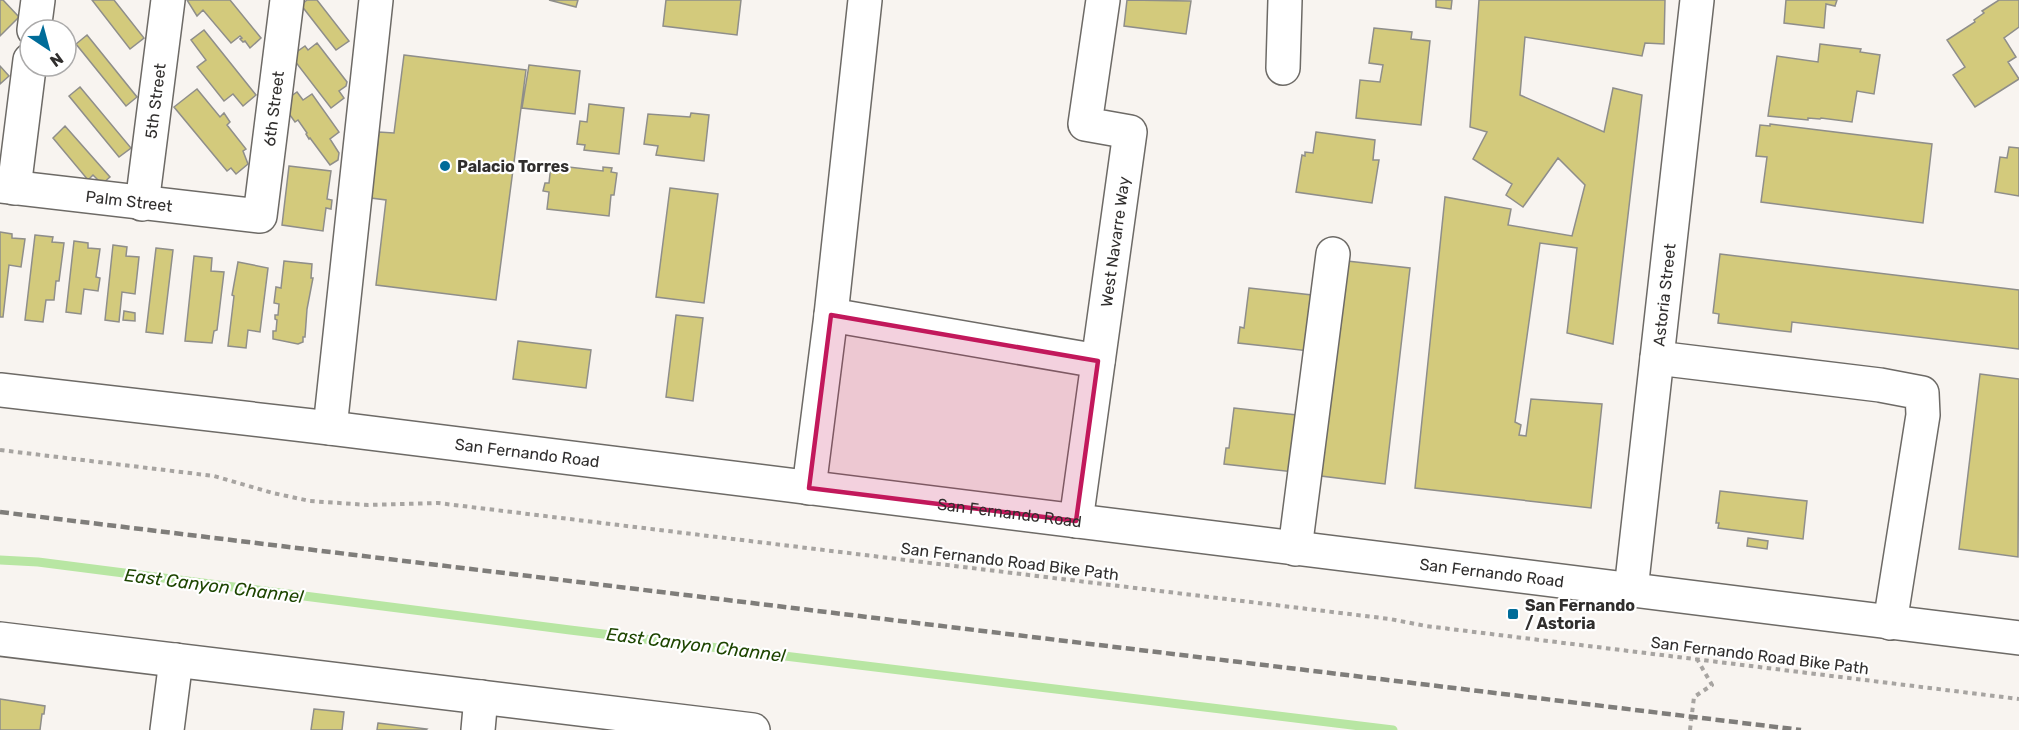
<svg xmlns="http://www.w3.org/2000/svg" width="2019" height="730" font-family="Rubik,sans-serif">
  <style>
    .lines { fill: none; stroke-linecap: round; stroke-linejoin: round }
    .stream { stroke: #b8e6a3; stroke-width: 9 }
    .building { fill: #d3ca7c; stroke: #8f8e8a; stroke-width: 1.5 }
    .minor-casing { stroke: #6d6a66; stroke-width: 36 }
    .major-casing { stroke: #6d6a66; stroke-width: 36 }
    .path { stroke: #a7a4a1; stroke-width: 4; stroke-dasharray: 4.5 4.5; stroke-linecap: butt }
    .minor { stroke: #fff; stroke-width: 33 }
    .major { stroke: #fff; stroke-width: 33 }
    .rail { stroke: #7f7d7a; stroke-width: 4.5; stroke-dasharray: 9 4.5; stroke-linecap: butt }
    .marked { fill: #c2185b; fill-opacity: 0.2; stroke: #c2185b; stroke-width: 4.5; stroke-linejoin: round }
    .poi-dot { fill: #006c99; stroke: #fff; stroke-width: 2 }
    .labels { text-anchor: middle; stroke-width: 4.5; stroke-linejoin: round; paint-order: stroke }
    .street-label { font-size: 16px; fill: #302e2d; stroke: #fff }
    .poi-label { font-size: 16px; font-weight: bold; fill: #302e2d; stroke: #fff; text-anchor: start }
    .water-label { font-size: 18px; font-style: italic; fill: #1d4500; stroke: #fff }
  </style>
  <rect width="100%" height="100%" fill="#f8f4f0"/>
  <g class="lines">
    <path class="stream" d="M0,560L38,562L570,630L1393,730"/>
  </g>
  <path class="building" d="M0,0H3L19,17L0,36Z
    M92,0H114L144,38L130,49Z
    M187,0H230L261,38L250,48L245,41L243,42L240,39L242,38L240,36L231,43L203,10L197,16Z
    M307,0H317L349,41L336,50L301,5Z
    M549,0H578L576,7Z
    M666,0H741L737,35L663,26Z
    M1127,0L1191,1L1186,34L1124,26Z
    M1436,0H1452L1451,9L1436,7Z
    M1479,0H1665L1664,44L1645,43L1642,56L1525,37L1520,95L1604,132L1613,88L1642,95L1613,344L1567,333L1577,248L1540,243L1515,422L1521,425L1519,435L1526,436L1531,399L1602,404L1591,508L1415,488L1445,197L1511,209L1508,225L1572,236L1585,185L1558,158L1523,207L1506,195L1512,184L1473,159L1487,132L1470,127Z
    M1786,0H1837L1835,6L1826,4L1824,28L1784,23Z
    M1999,0H2019V27L2004,38L2016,57L2008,62L2019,79L1975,107L1953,75L1965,67L1947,40L1975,22L1974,20L1984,13L1982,11Z
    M1374,28L1412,32L1411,39L1430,41L1421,125L1356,118L1360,80L1380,82L1383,65L1369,63Z
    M204,30L256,95L243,106L233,94L224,101L197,67L206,60L191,40Z
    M87,35L137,97L126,106L76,44Z
    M317,43L347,82L346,86L339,91L344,98L331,108L291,56L305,46L308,50Z
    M1820,44L1861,49L1860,52L1880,55L1874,94L1857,91L1852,122L1821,118L1820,119L1808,118V120L1768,116L1777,56L1818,62Z
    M404,55L526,70L496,300L376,285L386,200L371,198L379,132L394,133Z
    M529,65L580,71L575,114L522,108Z
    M0,66L9,76L0,84Z
    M80,87L131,148L119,157L69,96Z
    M197,89L220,117L224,113L230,122L227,125L246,149L243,151L248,164L236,174L231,168L227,171L174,107Z
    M297,92L303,100L312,94L339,132L330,139L339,153L338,160L330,165L310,138L309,139L306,134L307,133L298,120L295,122L287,111L284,101Z
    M589,104L624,108L619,154L584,150L585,145L577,144L580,121L587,122Z
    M691,113L709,115L704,161L656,155L658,146L644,144L648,114L690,117Z
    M1770,124L1932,144L1923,223L1761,202L1767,157L1756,156L1760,125L1770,126Z
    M65,126L110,177L102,184L93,175L88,180L53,138Z
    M1316,132L1375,140L1373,160H1379L1372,203L1296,192L1302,155L1305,156V152L1313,153Z
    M2009,147L2019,148V196L1995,192L2000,157L2007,158Z
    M551,165L603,171V167L612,168L611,172L617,173L614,195H611L609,216L547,209L549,192L543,191L545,183H549Z
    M289,166L331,171L327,199L332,200L331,209L326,208L323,231L282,225Z
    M670,188L718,194L704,303L656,297Z
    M0,232L12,234V238L25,239L21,267L9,265L3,317H0Z
    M35,235L53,237L52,242L64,243L59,281H56L54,300H46L43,322L25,320Z
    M74,241L88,243V248L100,249L96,277L100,278L98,291L84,289L81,314L66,312Z
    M113,245L127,247L126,256L139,257L135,294L122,292L119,322L105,320Z
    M156,248L173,250L163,334L146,332Z
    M1720,254L2019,290V349L1792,322L1791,332L1718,323L1719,314L1713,313Z
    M194,256L212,258L211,271L224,272L217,330L214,331L212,343L185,341Z
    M284,261L312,264L311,278H313L307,309L305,337H303V342L298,344L273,339V331H276L277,320L275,319V315H278L279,304L274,303L276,287L281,288Z
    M1347,261L1410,268L1385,484L1321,476Z
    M238,262L268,268L260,332L248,330L246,348L228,346L234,296L232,295Z
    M1249,288L1312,295L1309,351L1238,343L1240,327L1244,328Z
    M124,311L135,313V321L123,320Z
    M676,315L703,318L693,401L666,397Z
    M518,341L591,350L586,388L513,379Z
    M1980,374L2019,379L2018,557L1959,549Z
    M1234,408L1297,415L1294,472L1224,464L1226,448H1229Z
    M1720,491L1807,501L1803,539L1718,528L1719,523H1716Z
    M1748,538L1768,541L1767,549L1747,546Z
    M0,699L45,706L44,714H42L40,730H0Z
    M314,709L344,712L342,730H311Z
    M378,723L427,729L426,730H377Z"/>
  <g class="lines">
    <defs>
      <g id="minor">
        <path d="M34,30L38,0"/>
        <path d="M1283,68L1285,0"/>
        <path id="s1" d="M0,186L260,216L287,0"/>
        <path d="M14,188L30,60"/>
        <path id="s2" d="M142,204L168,0"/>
        <path d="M831,315L865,0"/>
        <path d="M1657,358L1880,385L1922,393L1923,415L1890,623"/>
        <path d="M330,428L376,0"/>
        <path d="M809,488L831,315L1098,361"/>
        <path id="s3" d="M1076,521L1130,132L1085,124L1103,0"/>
        <path d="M1295,549L1333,254"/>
        <path id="s4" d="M1631,590L1697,0"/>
        <path d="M0,639L753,730"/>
        <path d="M167,730L176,660"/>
        <path d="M478,730L481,697"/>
      </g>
      <g id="major">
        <path id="s5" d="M0,390L330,428L2019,638"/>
      </g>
    </defs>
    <use href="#minor" class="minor-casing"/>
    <use href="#major" class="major-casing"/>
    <path class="path" d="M0,450L214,476L273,493L310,501L368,505L438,503L1390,619L1426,626L2019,699
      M1690,730L1694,697L1712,685L1697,659L1698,645"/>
    <use href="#minor" class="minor"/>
    <use href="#major" class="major"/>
    <path class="rail" d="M0,512L1801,730"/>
  </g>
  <path class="marked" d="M831,315L1098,361L1076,521L809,488Z"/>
  <g class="poi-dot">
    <circle cx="445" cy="166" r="6"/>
    <rect x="1507" y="608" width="12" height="12" rx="3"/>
  </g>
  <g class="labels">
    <g class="street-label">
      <text dy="6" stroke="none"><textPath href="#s2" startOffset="104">5th Street</textPath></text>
      <text dy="6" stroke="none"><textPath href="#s1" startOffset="370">6th Street</textPath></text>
      <text dy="6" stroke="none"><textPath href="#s1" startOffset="130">Palm Street</textPath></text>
      <text dy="6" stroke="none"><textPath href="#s3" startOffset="282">West Navarre Way</textPath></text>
      <text dy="6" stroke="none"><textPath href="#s4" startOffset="297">Astoria Street</textPath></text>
      <text dy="6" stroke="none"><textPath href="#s5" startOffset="531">San Fernando Road</textPath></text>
      <text dy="6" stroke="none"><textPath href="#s5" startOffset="1017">San Fernando Road</textPath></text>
      <text transform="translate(1010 561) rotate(7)" y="6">San Fernando Road Bike Path</text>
      <text dy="6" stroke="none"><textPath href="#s5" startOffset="1503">San Fernando Road</textPath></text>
      <text transform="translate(1760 655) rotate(7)" y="6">San Fernando Road Bike Path</text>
    </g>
    <g class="poi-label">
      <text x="457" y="172">Palacio Torres</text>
      <text x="1525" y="611">San Fernando<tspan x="1525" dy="18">/ Astoria</tspan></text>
    </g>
    <g class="water-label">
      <text transform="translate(214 586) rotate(7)" y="6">East Canyon Channel</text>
      <text transform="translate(696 645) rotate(7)" y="6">East Canyon Channel</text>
    </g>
  </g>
  <g transform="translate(48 48) rotate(144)"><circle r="28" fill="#ffffff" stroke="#acabab" stroke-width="1.5"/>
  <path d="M0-4.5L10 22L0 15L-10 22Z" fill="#006c99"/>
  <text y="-9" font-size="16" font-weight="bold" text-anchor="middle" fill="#302e2d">N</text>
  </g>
</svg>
